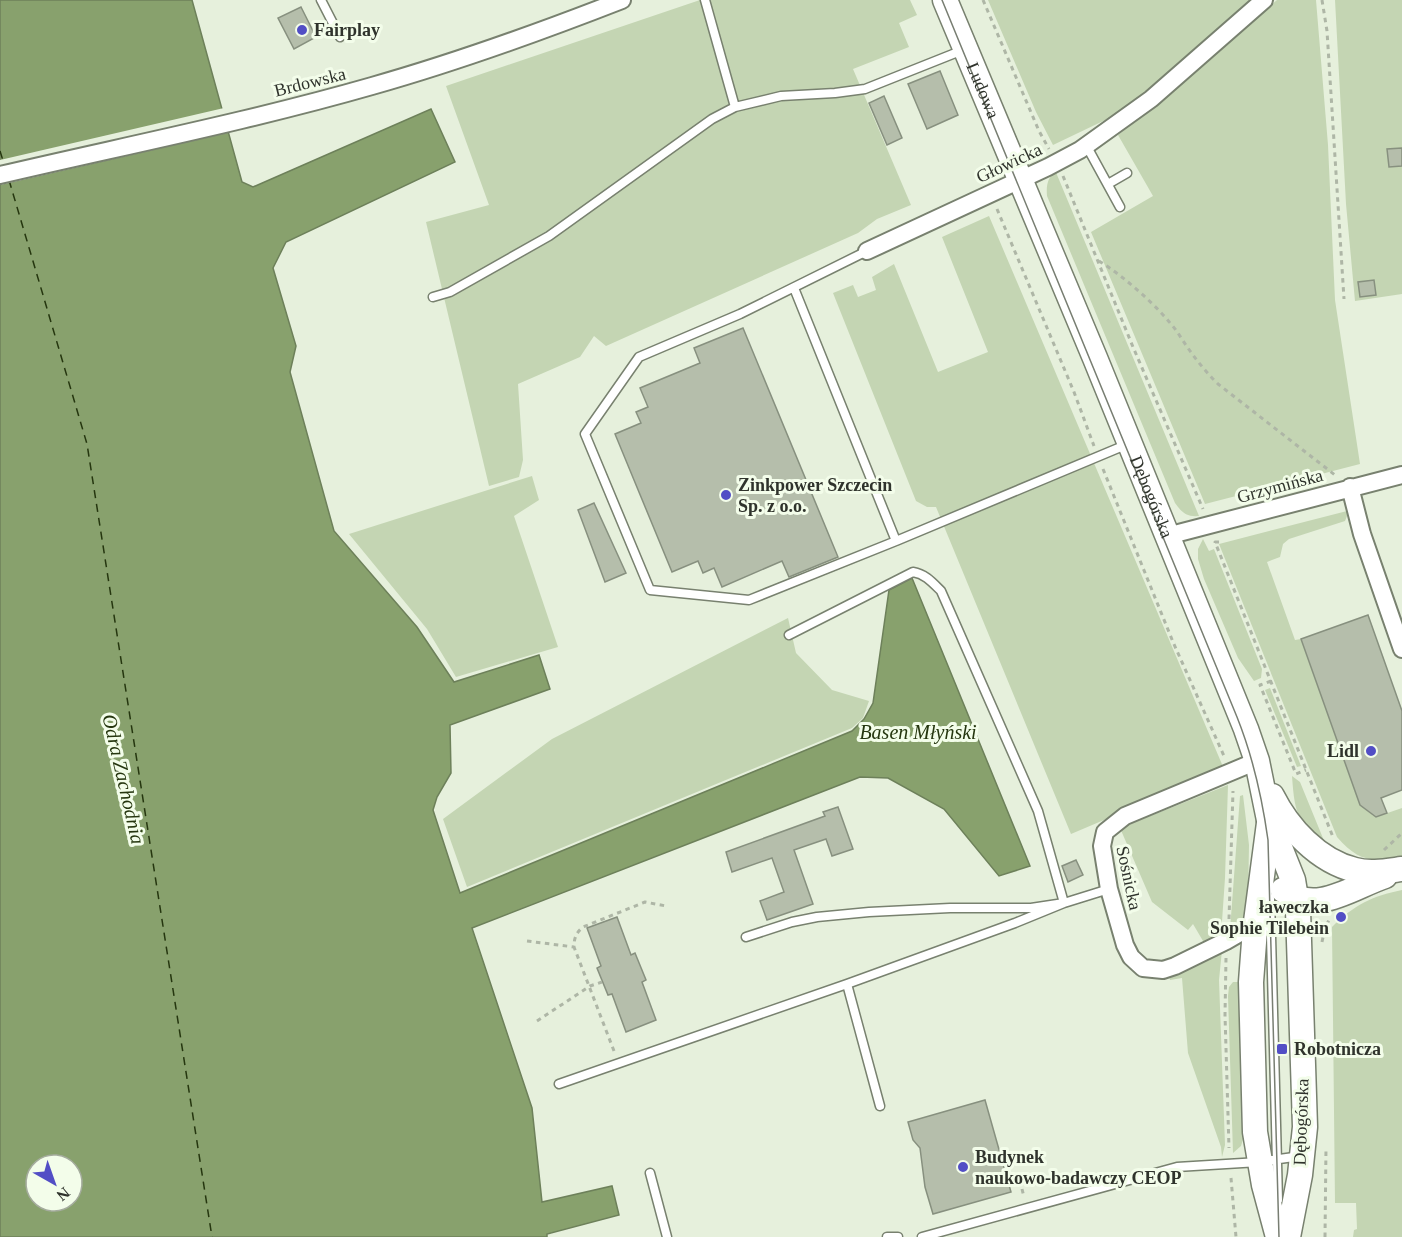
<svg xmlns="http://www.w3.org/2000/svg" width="1402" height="1237" font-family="Georgia,serif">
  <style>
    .green { fill: #c4d5b3 }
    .water { fill: #88a16d; stroke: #6d805a; stroke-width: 1.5; fill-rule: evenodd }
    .pier { fill: #e6f0dc }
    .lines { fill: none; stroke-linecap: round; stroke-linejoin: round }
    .ferry { stroke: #25360f; stroke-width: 1.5; stroke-dasharray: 8 6; stroke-linecap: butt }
    .building { fill: #b5beab; stroke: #87907f; stroke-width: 1.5 }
    .lane-casing { stroke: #78816f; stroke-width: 11 }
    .street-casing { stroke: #78816f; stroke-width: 20 }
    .secondary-casing { stroke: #78816f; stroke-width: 27 }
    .path { stroke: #aeb6a6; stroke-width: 3; stroke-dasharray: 4.5 4.5; stroke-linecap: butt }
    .lane { stroke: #fff; stroke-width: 8 }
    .street { stroke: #fff; stroke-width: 16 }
    .secondary { stroke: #fff; stroke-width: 24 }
    .tram { stroke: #787e72; stroke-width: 1.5 }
    .poi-dot { fill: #524ec5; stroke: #f3fdea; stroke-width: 2 }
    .labels { text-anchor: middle; stroke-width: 6; stroke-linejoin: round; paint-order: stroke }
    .poi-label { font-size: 18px; font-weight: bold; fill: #2f332c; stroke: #f3fdea; text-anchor: start }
    .street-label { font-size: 18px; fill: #2f332c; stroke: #f3fdea }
    .water-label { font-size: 20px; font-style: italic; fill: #25360f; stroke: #f3fdea }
  </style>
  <rect width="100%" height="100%" fill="#e6f0dc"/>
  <path class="green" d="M700,0H910L917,15L899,23L909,47L853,69L911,205L877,219L858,233L606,346L594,336L580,357L518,384L523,460L519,477L489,486L426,222L489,205L446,86Z
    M988,0H1252L1196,51L1122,112L1053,145L1036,112Z
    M1277,0H1316L1328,145L1335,300L1360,464L1205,504L1091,232L1153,196L1118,135L1176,88Z
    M1335,0H1402V294L1355,301L1346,204Z
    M1055,170L1199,516C1187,517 1182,513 1175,503L1047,196C1046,184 1048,179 1055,170Z
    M989,216L1224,769L1071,834L936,507H927L916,501L833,293L853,285L858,297L876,290L872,277L894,264L938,372L988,352L942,237Z
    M532,476L539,500L514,516L558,647L456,677L427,629L349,534Z
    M1347,511V516L1345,521L1289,539L1283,544L1280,557L1267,562L1295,640L1301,639L1360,805L1376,817L1402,808V856C1371,863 1358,861 1337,837L1219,544Z
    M1203,539L1209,551L1214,549L1262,669L1261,678L1254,681L1238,658L1204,579L1198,559V549Z
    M788,618L796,653L832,690L869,701L863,718L852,728L467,887L443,819L552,739Z
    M1270,688L1301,766L1297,767L1265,690Z
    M1292,776L1300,782L1327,848C1298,818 1295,819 1292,776Z
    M1228,785L1225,878L1221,936L1206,946L1193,924L1188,930L1152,902L1120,828Z
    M1243,795L1249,845L1248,901L1245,915L1239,924L1230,930L1240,796Z
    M1402,890V1237H1353L1354,1230L1357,1229L1356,1203H1335L1332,927C1354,905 1372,896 1402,890Z
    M1222,950L1219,980L1225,1145L1222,1157L1221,1147L1188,1053L1182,978L1170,980L1169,973Z
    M1233,982H1242L1245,1133L1241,1146L1233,1153L1228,996L1229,987Z"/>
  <path class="water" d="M0,0H192L242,182L253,187L431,109L455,162L286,242L273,268L296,346L290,372L334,531L417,627L454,682L539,655L550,689L450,725L451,773L437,797L433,810L460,893L852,731L864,719L873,703L889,590L912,578L1030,866L999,876L944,809L888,778L860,777L472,928L532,1108L542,1202L612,1186L619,1215L547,1234V1237H0ZM36,1165H72V1201H36Z"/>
  <path class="pier" d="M224,108L231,132L0,185V160Z"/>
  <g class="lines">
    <path class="ferry" d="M0,151L5,167
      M9,180L87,444L212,1237"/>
  </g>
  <path class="building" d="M301,7L316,37L294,49L278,18Z
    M940,71L958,115L927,129L908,84Z
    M884,96L902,138L887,145L869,103Z
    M1402,148V166L1389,167L1387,149Z
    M1374,280L1376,295L1360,297L1358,282Z
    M743,328L838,557L789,577L782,561L722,587L714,568L703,573L698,561L672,572L615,434L641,423L636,412L648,407L640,388L700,363L694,348Z
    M594,503L626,573L605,582L578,510Z
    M1368,615L1402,711V790L1381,798L1387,813L1376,817L1360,805L1301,639Z
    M838,807L853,849L832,856L826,839L794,850L813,904L767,920L760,901L784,892L772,858L732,872L726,852L825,816L823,812Z
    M1076,860L1083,875L1068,882L1062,866Z
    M617,917L631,955L635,953L646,980L642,982L656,1020L626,1032L612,994L608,995L597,968L601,966L587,928Z
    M985,1100L1011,1192L933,1214L925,1187L920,1148L913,1140L908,1122Z"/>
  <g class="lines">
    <defs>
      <path id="lane" d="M321,0L340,37
        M705,0L735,107
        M1086,145L1120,207
        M1108,184L1127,173
        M794,288L896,541L749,600L650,590L585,434L639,357L740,314L867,251
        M433,297L450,292L549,236L712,119L735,107L781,96L835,93L865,89L963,50
        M896,541L1128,444
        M1270,898L1278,1200
        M746,937L792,922L817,917L869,912L950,908H1031L1064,903L1109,889
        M847,984L880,1106
        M559,1084L847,984L1015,923L1064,903L1038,811L941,591C932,582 925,574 913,572L789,635
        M1272,1160L1301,1156
        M650,1173L667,1237
        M887,1237H898
        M922,1237L1177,1167L1259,1162"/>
      <path id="street" d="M0,175C124,146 250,121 372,86C457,62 540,32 622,0
        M867,251L1048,167L1080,150L1151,99L1264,0
        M1350,487L1362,534L1402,649
        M1167,536L1402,475
        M1257,923L1226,941L1175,966L1163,970L1143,968L1131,957L1125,945L1109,889L1102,846L1105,832L1125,816L1257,761"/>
      <g id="secondary">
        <path id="s1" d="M945,0L1095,358L1246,729L1257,761L1269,820L1293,880L1298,910L1305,1127L1300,1175L1288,1237"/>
        <path d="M1272,796C1288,828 1318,861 1355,870C1370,874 1386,871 1402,869"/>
        <path d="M1269,823L1255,929L1251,982L1255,1132L1264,1185L1278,1237"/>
        <path d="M1283,890C1316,916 1352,887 1385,876"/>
      </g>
    </defs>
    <use href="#lane" class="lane-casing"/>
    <use href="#street" class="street-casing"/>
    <use href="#secondary" class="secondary-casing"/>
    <path class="path" d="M983,0L1039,131L1049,149
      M1322,0L1327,31L1344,299
      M1063,176L1133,347L1203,509
      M997,209L1074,392L1094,446
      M1099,261C1125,277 1160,308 1178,333C1190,352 1202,368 1218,384L1335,475
      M1103,469L1173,642L1224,756
      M1219,542H1215L1333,837
      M1271,681L1260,685L1296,774L1306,770
      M1384,850L1402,833
      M1229,919L1233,791
      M527,941L574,947
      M1322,942L1325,928L1329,920
      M1226,958L1225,1015L1229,1148
      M537,1021L590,986L602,982
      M614,1051L574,947C574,938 576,933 583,927L645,902L666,906
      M1231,1178L1236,1237
      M1022,1189L1024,1197
      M1325,1237L1326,1147"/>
    <use href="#lane" class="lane"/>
    <use href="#street" class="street"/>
    <use href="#secondary" class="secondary"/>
    <path class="tram" d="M942,0L1237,717C1253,757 1262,797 1268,840L1279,1237"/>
  </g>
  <g class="poi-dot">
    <circle cx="302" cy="30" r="6"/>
    <circle cx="726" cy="495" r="6"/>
    <circle cx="1371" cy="751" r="6"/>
    <circle cx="1341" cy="917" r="6"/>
    <rect x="1276" y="1043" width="12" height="12" rx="3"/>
    <circle cx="963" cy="1167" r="6"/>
  </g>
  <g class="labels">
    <g class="poi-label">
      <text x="314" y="36">Fairplay</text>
      <text x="738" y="491">Zinkpower Szczecin<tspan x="738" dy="21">Sp. z o.o.</tspan></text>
      <text x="1359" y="757" text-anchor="end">Lidl</text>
      <text x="1329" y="913" text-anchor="end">ławeczka<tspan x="1329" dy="21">Sophie Tilebein</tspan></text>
      <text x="1294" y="1055">Robotnicza</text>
      <text x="975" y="1163">Budynek<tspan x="975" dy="21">naukowo-badawczy CEOP</tspan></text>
    </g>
    <g class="street-label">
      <text transform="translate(310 82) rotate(-14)" y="6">Brdowska</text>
      <text dy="6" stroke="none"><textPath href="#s1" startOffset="98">Ludowa</textPath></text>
      <text transform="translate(1009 163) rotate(-25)" y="6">Głowicka</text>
      <text transform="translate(1280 486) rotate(-15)" y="6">Grzymińska</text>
      <text dy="6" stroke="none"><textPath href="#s1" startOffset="538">Dębogórska</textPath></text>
      <text transform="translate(1129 878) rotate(78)" y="6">Sośnicka</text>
      <text transform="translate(1301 1122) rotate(-88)" y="6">Dębogórska</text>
    </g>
    <g class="water-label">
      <text x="918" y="739">Basen Młyński</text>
      <text transform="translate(124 779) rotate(77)" y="7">Odra Zachodnia</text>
    </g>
  </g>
  <g transform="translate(54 1183) rotate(140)"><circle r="28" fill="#f3fdea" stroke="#a5ac9e" stroke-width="1.5"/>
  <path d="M0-4.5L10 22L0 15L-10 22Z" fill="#524ec5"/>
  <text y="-9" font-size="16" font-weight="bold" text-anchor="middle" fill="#2f332c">N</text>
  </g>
</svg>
